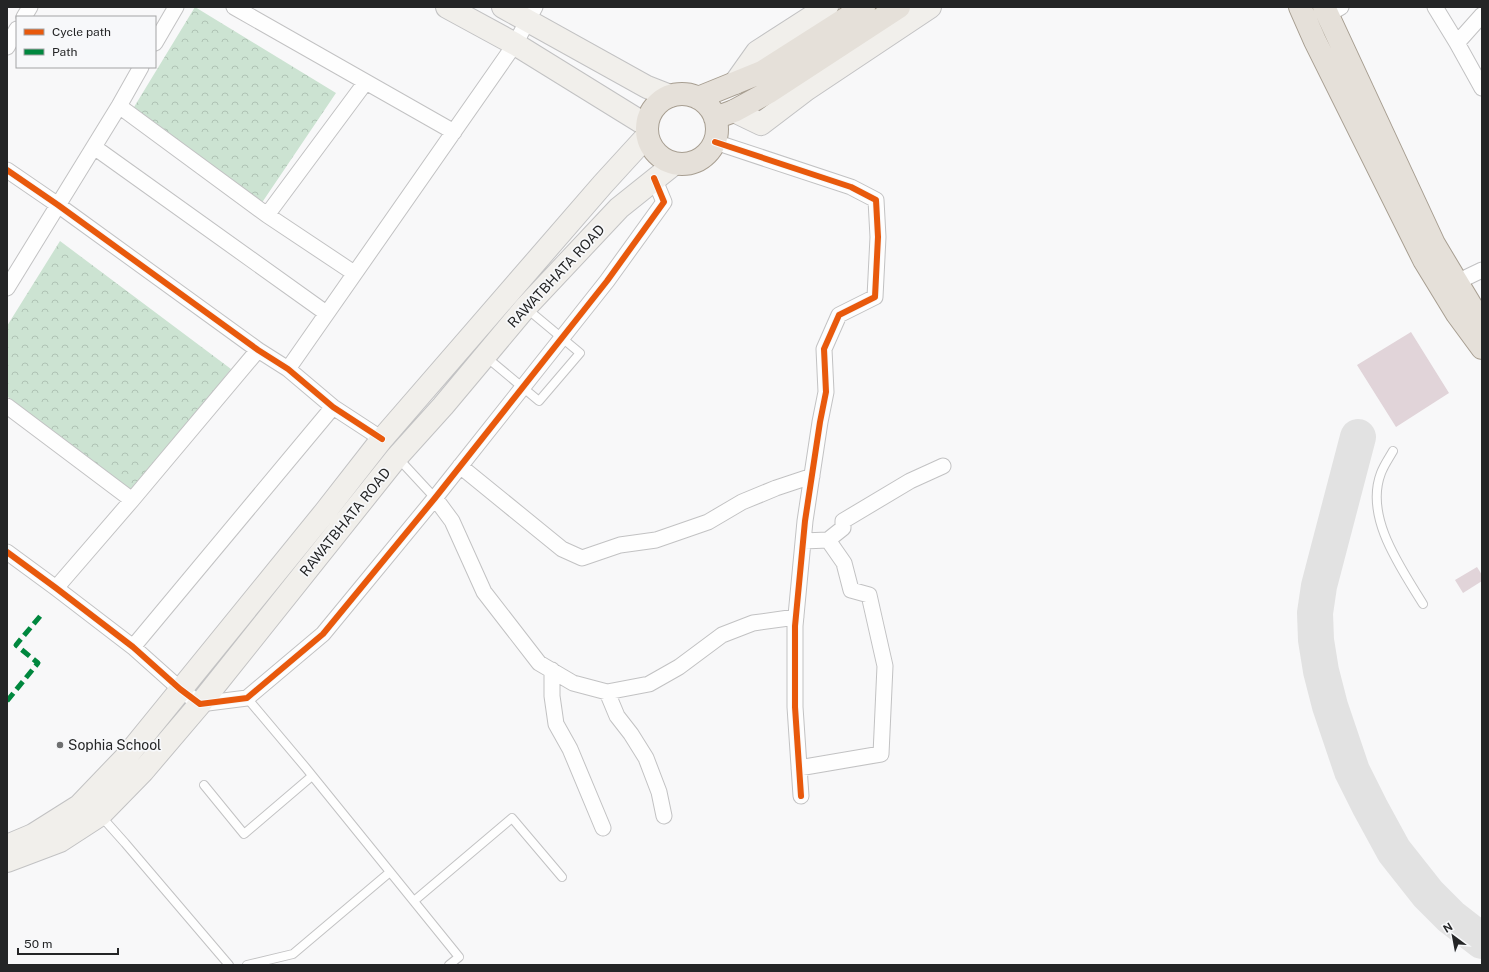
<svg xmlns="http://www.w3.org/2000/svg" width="1489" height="972" font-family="'Public Sans',sans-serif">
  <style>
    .park { fill: url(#park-crowns) }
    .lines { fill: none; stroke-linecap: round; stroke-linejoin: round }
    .taxiway { stroke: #e2e2e2; stroke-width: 36 }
    .building { fill: #e1d4d9 }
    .lane-casing { stroke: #c2c2c3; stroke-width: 10 }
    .street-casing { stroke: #c2c2c3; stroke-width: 17 }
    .secondary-casing { stroke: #c2c2c3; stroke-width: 24 }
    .primary-casing { stroke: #a79e91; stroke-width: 24 }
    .lane { stroke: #fefefe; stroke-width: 8 }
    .street { stroke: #fefefe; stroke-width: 15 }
    .secondary { stroke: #f1efeb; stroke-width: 22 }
    .primary { stroke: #e5e0d9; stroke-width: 22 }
    .quiet { stroke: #00873e; stroke-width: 5; stroke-dasharray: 10 5; stroke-linecap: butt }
    .cycleway-casing { stroke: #f7f8fa; stroke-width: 8 }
    .cycleway { stroke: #e8590c; stroke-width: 6 }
    .poi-dot { fill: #6e6f70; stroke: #f7f8fa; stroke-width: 1.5 }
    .labels { text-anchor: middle; stroke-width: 3.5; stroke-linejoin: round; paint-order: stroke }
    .street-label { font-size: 14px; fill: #242526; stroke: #f7f8fa }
    .poi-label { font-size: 14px; fill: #242526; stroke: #f7f8fa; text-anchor: start }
  </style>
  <defs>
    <pattern id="park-crowns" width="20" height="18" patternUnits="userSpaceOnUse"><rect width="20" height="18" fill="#cce3d2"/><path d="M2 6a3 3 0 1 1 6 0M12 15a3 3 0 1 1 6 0" fill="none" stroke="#afc3b4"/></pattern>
  </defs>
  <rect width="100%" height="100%" fill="#f8f8f9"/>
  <path class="park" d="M195,7L336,93L259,207L131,112Z
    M60,241L231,369L132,493L7,396V326Z"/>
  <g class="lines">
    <path class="taxiway" d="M1358,437L1319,586L1315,613L1316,640L1321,671L1330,706L1352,771L1370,807L1394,851L1428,894L1451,917L1482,941"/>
  </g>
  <path class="building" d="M1411,332L1449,393L1396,427L1357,365Z
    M1477,567L1482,575V581L1463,593L1455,580Z"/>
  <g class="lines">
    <defs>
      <path id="lane" d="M485,356L539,401L580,353L526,308
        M1393,451C1389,458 1384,465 1381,473C1364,517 1401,568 1423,604
        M397,457L435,498
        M247,698L306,768L459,957L449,965
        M204,785L244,834L312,776
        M100,815L125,843L229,965
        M414,901L512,818L562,877
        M247,965L293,954L390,872"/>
      <path id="street" d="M234,7L454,132
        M1435,7L1457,43L1482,88
        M1327,15L1341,7
        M24,17L30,7
        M155,43L176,7
        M1457,43L1482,15
        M7,47L17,29
        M119,106L267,215L354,273
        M715,142L851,187L876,200L878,237L875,297L839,315L824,349L826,392L820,422L805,521L795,626V707L801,796
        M94,147L326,313
        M7,170L58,205L258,350L288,369L333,407L382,439
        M267,215L365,83
        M1457,282L1482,270
        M7,288L119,106L141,67
        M288,369L515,44L535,7
        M7,406L132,500
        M460,466L562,549L582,558L620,545L656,540L708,522L742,502L776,488L812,476
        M435,498L452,521L484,592L539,663L573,683L607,692L649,684L679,667L722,635L753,623L796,617
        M803,541L828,540L843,528V521L910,481L943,466
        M7,552L56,588L133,647L180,689L200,704L247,698L323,634L435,498L607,281L664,202L654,178
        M56,588L132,500L258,350
        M133,647L333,407
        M552,670V696L556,724L570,749L603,828
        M607,692L617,716L631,734L646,758L659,792L664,816
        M799,768L881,754L885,666L869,595L851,590L844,563L828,540"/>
      <path id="secondary" d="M447,7L515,44L646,125
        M503,7L647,87L670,96
        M735,83L757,52L827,7
        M734,111L761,124L807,89L930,7
        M7,846L33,835L79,806L126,757L325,512L382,439L603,184L646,137
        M7,861L60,841L100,815L143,771L200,704L397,457L443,406L525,308L619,208L674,164"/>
      <path id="primary" d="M1300,7L1315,41L1424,260L1457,314L1482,348
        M1324,7L1434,244L1482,324
        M647 129a35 35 0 1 1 70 0a35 35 0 1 1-70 0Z
        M698,98L762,72L864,7
        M715,118L734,111L769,92L899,7"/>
    </defs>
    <use href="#lane" class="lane-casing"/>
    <use href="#street" class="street-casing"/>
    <use href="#secondary" class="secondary-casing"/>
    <use href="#primary" class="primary-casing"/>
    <use href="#lane" class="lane"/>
    <use href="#street" class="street"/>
    <use href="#secondary" class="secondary"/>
    <use href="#primary" class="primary"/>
    <path class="quiet" d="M7,701L38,663L16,645L42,614"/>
    <defs>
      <path id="cycleway" d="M715,142L851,187L876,200L878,237L875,297L839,315L824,349L826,392L820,422L805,521L795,626V707L801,796
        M7,170L58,205L258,350L288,369L333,407L382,439
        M7,552L56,588L133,647L180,689L200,704L247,698L323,634L435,498L607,281L664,202L654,178"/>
    </defs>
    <use href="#cycleway" class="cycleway-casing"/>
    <use href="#cycleway" class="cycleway"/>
  </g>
  <circle class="poi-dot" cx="60" cy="745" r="4"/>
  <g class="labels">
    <g class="street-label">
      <text transform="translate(556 276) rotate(-47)" y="5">RAWATBHATA ROAD</text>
      <text transform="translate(345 522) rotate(-51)" y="5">RAWATBHATA ROAD</text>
    </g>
    <g class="poi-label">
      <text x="68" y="750">Sophia School</text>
    </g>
  </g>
  <rect width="1489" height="972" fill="none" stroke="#242526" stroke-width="16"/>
  <rect x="16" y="16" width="140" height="52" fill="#f7f8fa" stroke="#a3a4a5"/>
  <rect x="24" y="29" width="20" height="6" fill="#e8590c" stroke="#a3a4a5"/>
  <text x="52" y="36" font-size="12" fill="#242526">Cycle path</text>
  <rect x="24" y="49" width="20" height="6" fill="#00873e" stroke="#a3a4a5"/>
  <text x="52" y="56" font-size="12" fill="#242526">Path</text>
  <g transform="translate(1453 936) rotate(328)" stroke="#f7f8fa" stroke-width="3" paint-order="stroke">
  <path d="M0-3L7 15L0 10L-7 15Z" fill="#242526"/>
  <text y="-6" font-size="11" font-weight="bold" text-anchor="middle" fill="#242526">N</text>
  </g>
  <path d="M18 948v6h100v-6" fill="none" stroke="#242526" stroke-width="2"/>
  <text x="24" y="948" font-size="12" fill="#242526" stroke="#f7f8fa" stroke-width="3" paint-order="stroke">50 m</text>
</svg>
